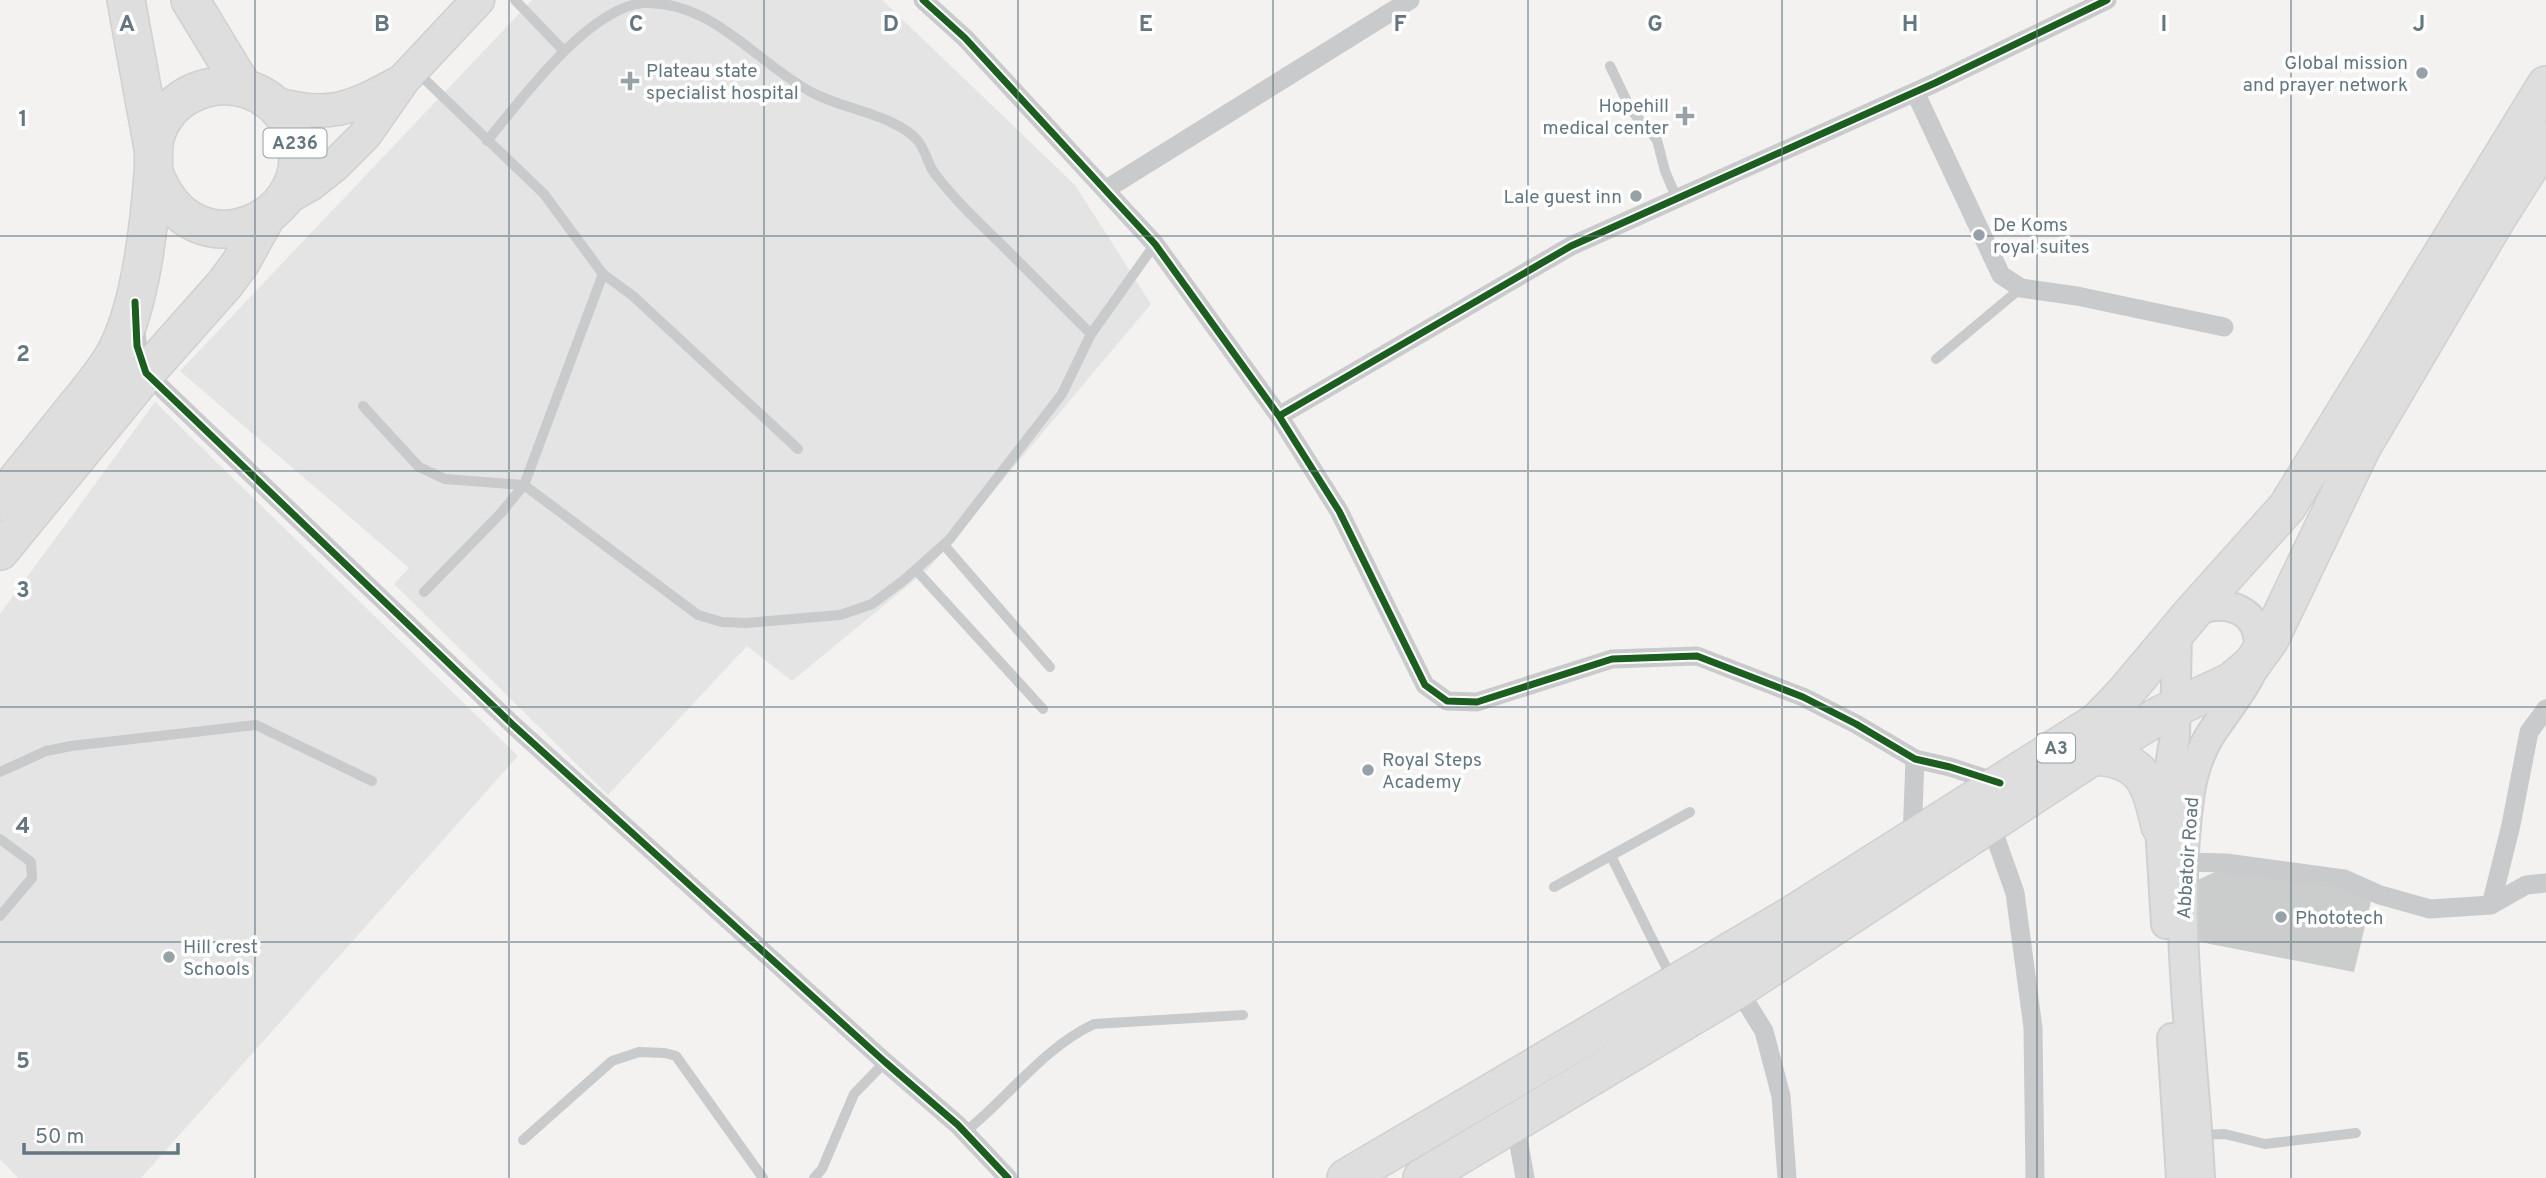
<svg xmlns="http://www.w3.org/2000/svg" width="2546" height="1178" font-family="Overpass,sans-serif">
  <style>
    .built { fill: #e3e4e3 }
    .building { fill: #cbcdcd }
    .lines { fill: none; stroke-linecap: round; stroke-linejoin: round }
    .secondary-casing { stroke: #cfd0d1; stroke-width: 32 }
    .primary-casing { stroke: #cfcfcf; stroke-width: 35 }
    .highway-casing { stroke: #d0d0d1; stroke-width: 40 }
    .lane { stroke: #c8cacb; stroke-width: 10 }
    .street { stroke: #c8cacb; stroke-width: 19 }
    .secondary { stroke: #dededf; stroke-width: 28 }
    .primary { stroke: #dededf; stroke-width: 32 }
    .highway { stroke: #dededf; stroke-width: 37 }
    .cycleway-casing { stroke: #fff; stroke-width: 11 }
    .cycleway { stroke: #1b5e20; stroke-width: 7 }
    .grid { fill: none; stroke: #647780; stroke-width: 2; stroke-opacity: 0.55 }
    .poi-dot { fill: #96a2a8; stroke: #fff; stroke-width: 2.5 }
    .labels { text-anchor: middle; stroke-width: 7; stroke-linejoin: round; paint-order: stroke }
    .shield { fill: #fff; stroke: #92a0a6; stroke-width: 2 }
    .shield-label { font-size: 18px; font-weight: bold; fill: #647780 }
    .poi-label { font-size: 19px; fill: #647780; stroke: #fff; text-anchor: start }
    .street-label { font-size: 19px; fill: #647780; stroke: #fff }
    .grid-label { font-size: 23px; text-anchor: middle; font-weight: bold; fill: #647780; stroke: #fff; stroke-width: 7; stroke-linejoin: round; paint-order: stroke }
  </style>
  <rect width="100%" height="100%" fill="#f3f2f1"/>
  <path class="built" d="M532,0H882L1075,185L1151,304L928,569L792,681L747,646L608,795L394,584L409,568L180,371Z
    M155,402L518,756L141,1178H18L0,1159V614Z"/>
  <path class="building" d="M2231,865L2373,893L2354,972L2195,941V881Z"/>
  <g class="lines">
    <defs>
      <path id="secondary" d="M2193,612C2223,599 2258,606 2259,645C2259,674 2224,712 2209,737C2199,754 2193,773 2190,792C2171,919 2194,1050 2200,1178
        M2166,924L2160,826L2175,736L2177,630
        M2172,1038L2181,1178"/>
      <path id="primary" d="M273,103C330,119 350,109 400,82
        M283,200L311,184L336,164L365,135L404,79L478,0"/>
      <path id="highway" d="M126,0L153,148
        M190,0L243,87
        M0,501C23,472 47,443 70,414C86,394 105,373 117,350C141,302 149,228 153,174C155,160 151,146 157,132C171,93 215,77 252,91C271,98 284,113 292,131C327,215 193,281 154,172
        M0,551L146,373L225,284L241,262L266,217
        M2093,756C2143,758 2150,782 2160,826
        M1346,1178L1792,915L2097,722L2124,694L2193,612L2287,507L2546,85
        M1422,1178L1738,989L2093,756L2160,715L2232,681L2252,664L2270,639L2362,447L2497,218L2546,141"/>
    </defs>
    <use href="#secondary" class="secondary-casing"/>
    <use href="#primary" class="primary-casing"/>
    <use href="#highway" class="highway-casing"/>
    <path class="lane" d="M515,0L564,51
      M1610,66L1631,110L1657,140L1665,171L1677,199
      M487,141C521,100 588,8 643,3C713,0 757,64 813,93C843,109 898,116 918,141C926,151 928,165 935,174C955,200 978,222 1001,244C1031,274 1061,304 1091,334
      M603,274L633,296L798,449
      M1936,359L2021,288
      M363,406L419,467L445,479L524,485L603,274L544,194L417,72
      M944,545L1050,667
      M916,570L1043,709
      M424,592L501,513L524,485L698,615L722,622L746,623L840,615L872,604L904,580L949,540L1062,394L1091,334L1155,244
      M0,772L46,751L71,746L256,725L372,781
      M0,839L31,862L32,878L0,916
      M1611,856L1671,977
      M1554,887L1690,812
      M965,1132C1009,1097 1043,1048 1094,1024L1243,1015
      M2199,1135L2225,1134L2265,1144L2356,1133
      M523,1140L612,1061L639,1052L665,1053L676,1056L763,1178
      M814,1178L822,1169L854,1094L885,1062"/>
    <path class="street" d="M923,0L965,38L1155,244L1279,416L1339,511L1425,685L1447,701L1477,702L1612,659L1697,656L1803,697L1856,724L1915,759L1950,767L1999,783
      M1915,92L2001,275L2021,288L2077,296L2224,327
      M1105,190L1410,0
      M135,324L139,358L146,373L512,724L885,1062L958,1125L1008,1178
      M1279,416L1571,246L1935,83L2107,0
      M1991,825L2015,893L2033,1028L2035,1178
      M1912,839L1915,759
      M2185,862L2226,863L2344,879L2380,895L2430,909L2491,905L2526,885L2546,883
      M2491,905L2511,825L2529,732L2546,709
      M1738,989L1764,1031L1781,1096L1787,1178
      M1515,1122L1525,1178"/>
    <use href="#secondary" class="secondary"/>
    <use href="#primary" class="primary"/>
    <use href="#highway" class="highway"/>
    <defs>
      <path id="cycleway" d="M923,0L965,38L1155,244L1279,416L1339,511L1425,685L1447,701L1477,702L1612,659L1697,656L1803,697L1856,724L1915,759L1950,767L2000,783
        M135,302L137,346L146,373L512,724L885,1062L958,1125L1008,1178
        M1279,416L1571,246L1935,83L2107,0"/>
    </defs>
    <use href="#cycleway" class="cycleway-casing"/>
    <use href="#cycleway" class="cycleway"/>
  </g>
  <path class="grid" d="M255,0V1178M509,0V1178M764,0V1178M1018,0V1178M1273,0V1178M1528,0V1178M1782,0V1178M2037,0V1178M2291,0V1178M0,236H2546M0,471H2546M0,707H2546M0,942H2546"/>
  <g class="poi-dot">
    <circle cx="2422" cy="73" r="7"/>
    <path d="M626.5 70.5h7v7h7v7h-7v7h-7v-7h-7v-7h7z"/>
    <path d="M1681.5 105.5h7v7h7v7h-7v7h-7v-7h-7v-7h7z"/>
    <circle cx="1636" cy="196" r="7"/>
    <circle cx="1979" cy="235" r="7"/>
    <circle cx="1368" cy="770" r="7"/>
    <circle cx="2281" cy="917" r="7"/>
    <circle cx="169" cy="957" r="7"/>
  </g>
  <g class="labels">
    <g class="shield">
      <rect x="263.5" y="128.5" width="63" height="29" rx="5"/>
      <rect x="2037" y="733.5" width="38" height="29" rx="5"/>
    </g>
    <g class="shield-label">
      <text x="295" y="149">A236</text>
      <text x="2056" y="754">A3</text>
    </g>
    <g class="poi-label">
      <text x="2408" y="69" text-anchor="end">Global mission<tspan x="2408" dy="22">and prayer network</tspan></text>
      <text x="646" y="77">Plateau state<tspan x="646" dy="22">specialist hospital</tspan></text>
      <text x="1669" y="112" text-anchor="end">Hopehill<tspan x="1669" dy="22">medical center</tspan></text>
      <text x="1622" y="203" text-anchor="end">Lale guest inn</text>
      <text x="1993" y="231">De Koms<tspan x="1993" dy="22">royal suites</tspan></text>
      <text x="1382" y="766">Royal Steps<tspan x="1382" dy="22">Academy</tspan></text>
      <text x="2295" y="924">Phototech</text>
      <text x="183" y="953">Hill crest<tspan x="183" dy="22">Schools</tspan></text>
    </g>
    <g class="street-label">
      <text transform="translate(2187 858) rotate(-86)" y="7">Abbatoir Road</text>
    </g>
  </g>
  <g class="grid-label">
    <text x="127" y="31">A</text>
    <text x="382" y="31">B</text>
    <text x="636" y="31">C</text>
    <text x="891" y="31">D</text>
    <text x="1146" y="31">E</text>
    <text x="1400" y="31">F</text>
    <text x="1655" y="31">G</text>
    <text x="1910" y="31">H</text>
    <text x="2164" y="31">I</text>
    <text x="2419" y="31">J</text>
    <text x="23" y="126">1</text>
    <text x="23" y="361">2</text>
    <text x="23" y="597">3</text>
    <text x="23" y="833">4</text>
    <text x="23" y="1068">5</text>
  </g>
  <path d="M24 1143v10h154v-10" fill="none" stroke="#647780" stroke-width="3.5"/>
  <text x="35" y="1143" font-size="21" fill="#647780" stroke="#ffffff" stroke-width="5" paint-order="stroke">50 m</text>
</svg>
